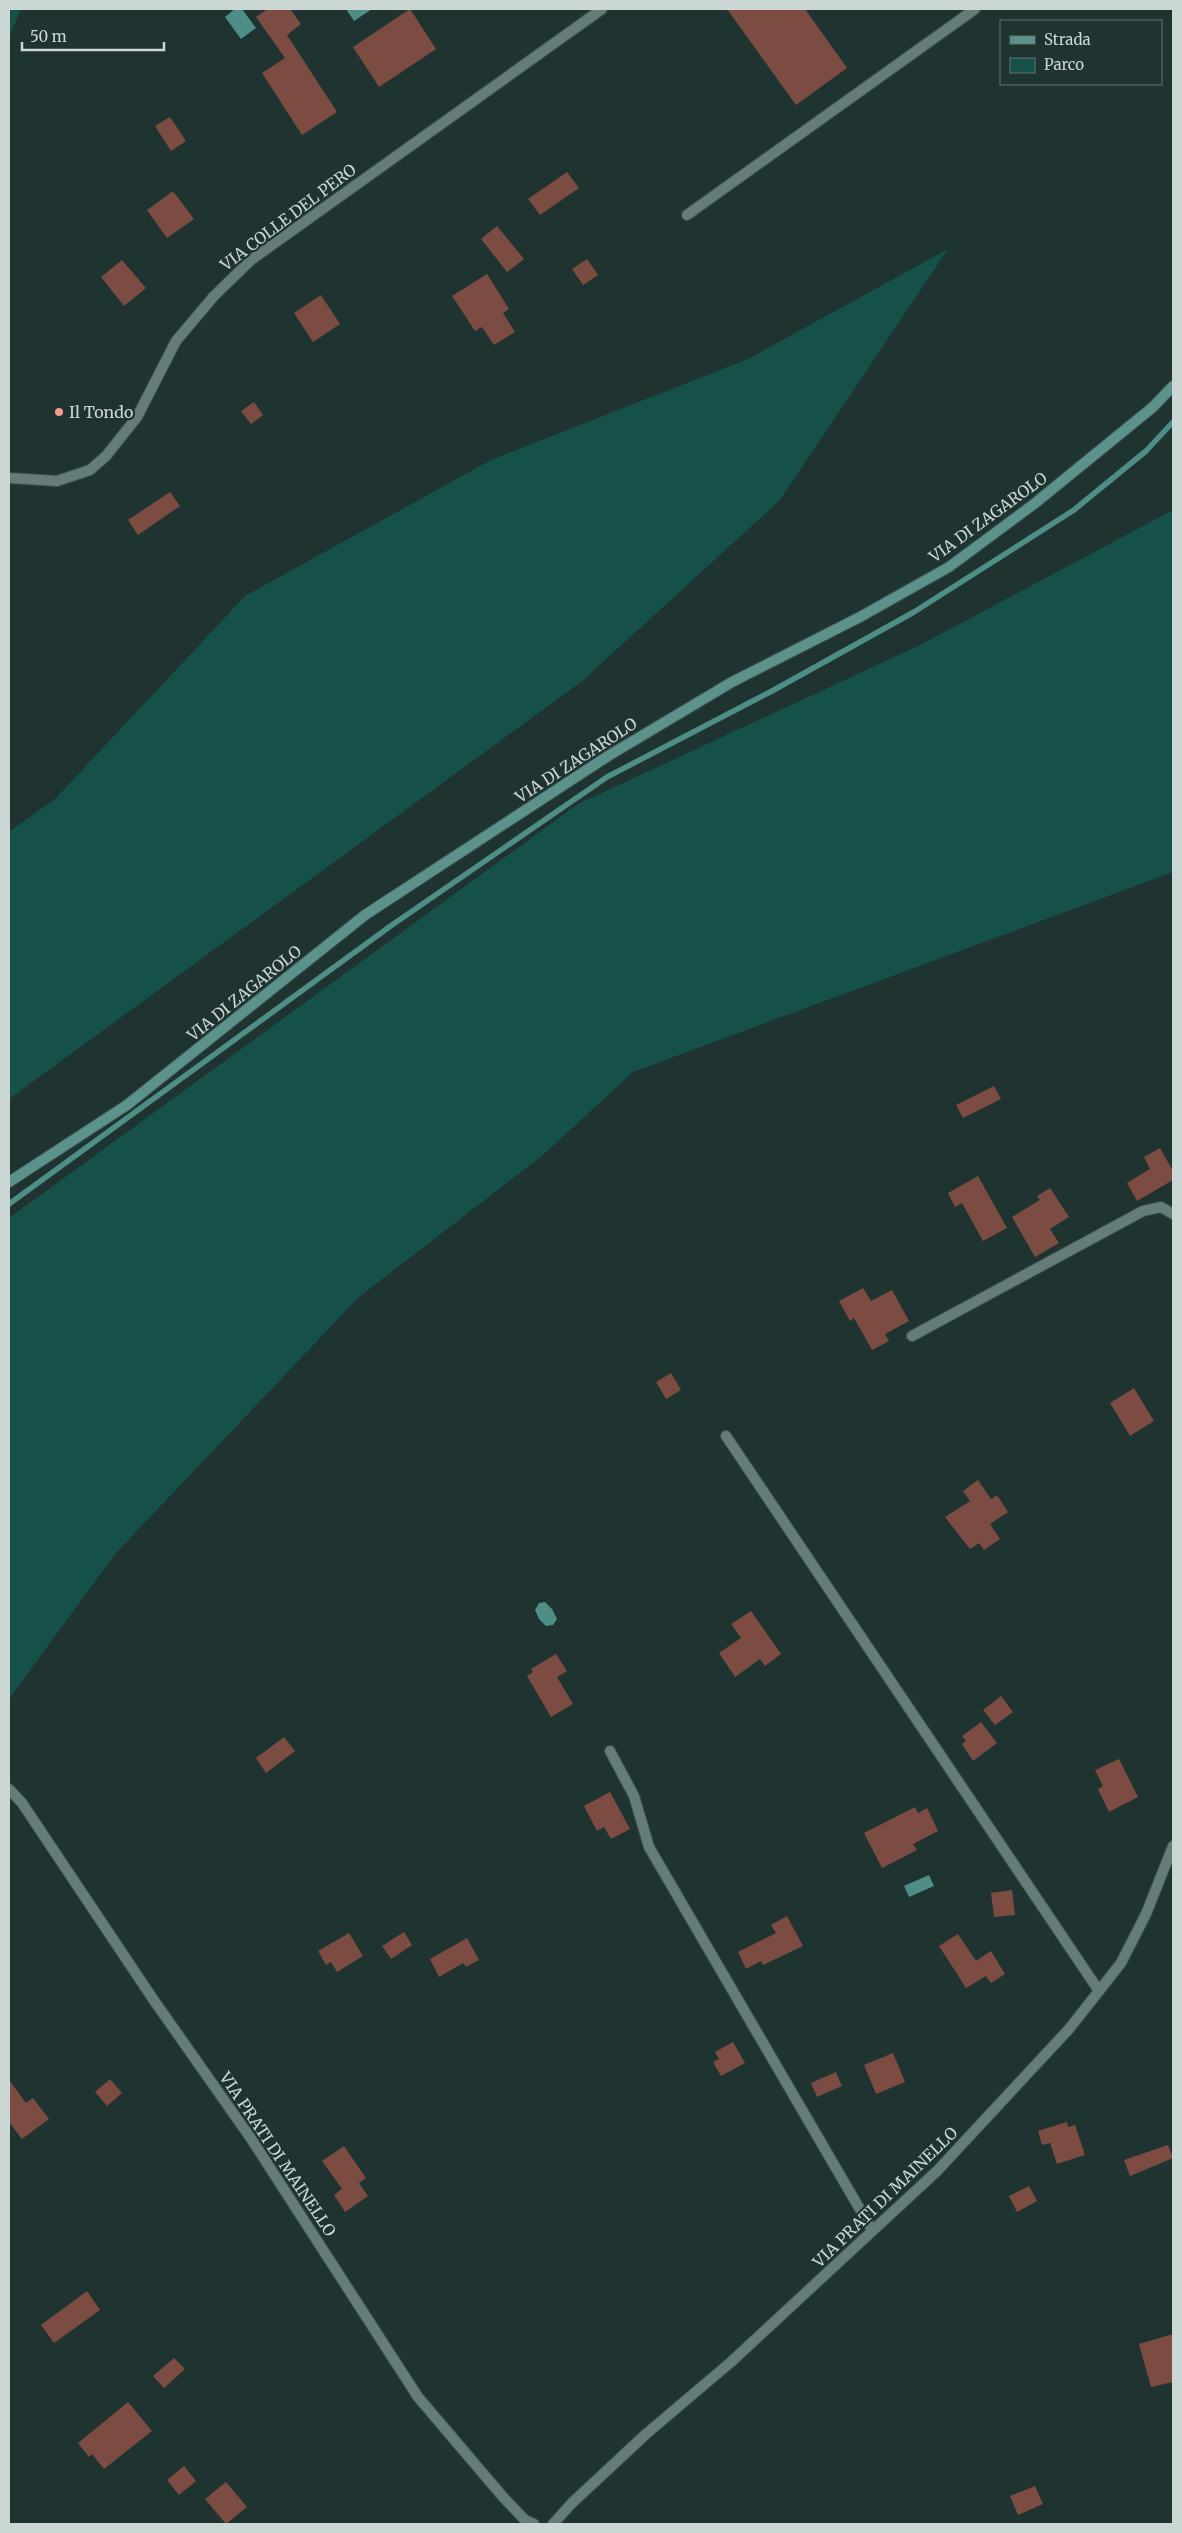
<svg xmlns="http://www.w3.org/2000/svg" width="1182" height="2533" font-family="Merriweather,serif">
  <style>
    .green { fill: #155049 }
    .water { fill: #4f8e86 }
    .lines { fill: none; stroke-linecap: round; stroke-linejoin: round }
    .stream { stroke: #4f8e86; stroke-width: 5.5 }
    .building { fill: #7c4c42 }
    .lane-casing { stroke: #3d504e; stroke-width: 12 }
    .street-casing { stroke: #3d504e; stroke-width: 12 }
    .secondary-casing { stroke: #3d504e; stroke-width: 12 }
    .lane { stroke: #657c79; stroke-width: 10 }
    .street { stroke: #657c79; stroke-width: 10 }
    .secondary { stroke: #5c928c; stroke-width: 10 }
    .poi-dot { fill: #f49e8a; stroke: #1f3431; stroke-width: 2 }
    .labels { text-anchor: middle; stroke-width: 4.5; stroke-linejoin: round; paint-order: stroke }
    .street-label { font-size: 16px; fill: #cbd7d5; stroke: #1f3431 }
    .poi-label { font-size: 16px; fill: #cbd7d5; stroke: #1f3431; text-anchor: start }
  </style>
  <rect width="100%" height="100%" fill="#1f3431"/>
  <path class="green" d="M9,9H21L9,37Z
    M948,249L780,500L581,682L9,1099V832L56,798L245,596L491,460L748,359Z
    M1173,510V872L633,1072L543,1155L359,1297L115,1554L9,1699V1218L578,804L920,645Z"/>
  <path class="water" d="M235,9H242L256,28L241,39L225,17Z
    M346,9H372L354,21Z
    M539,1603L545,1602L552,1609L557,1619L553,1625L546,1626L539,1619L535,1610Z
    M929,1875L934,1886L909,1897L904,1886Z"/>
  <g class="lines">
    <path class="stream" d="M9,1204L392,925L607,777L772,691L914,612L1074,510L1146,451L1173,422"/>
  </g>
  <path class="building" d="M268,9H290L301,24L287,35L337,112L302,135L262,73L285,58L256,17Z
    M410,9L436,49L379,87L353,47Z
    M727,9H805L847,68L796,105Z
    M170,117L186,141L171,151L155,126Z
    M567,172L579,188L540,215L528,199Z
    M173,191L194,219L167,238L147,210Z
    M497,226L524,259L507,272L481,239Z
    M587,259L598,275L583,285L572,269Z
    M122,260L146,288L124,306L101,277Z
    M487,274L509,309L503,313L515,332L494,345L482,327L475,331L452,296Z
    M321,295L340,324L313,342L294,313Z
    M254,402L263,415L251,424L241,411Z
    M170,492L180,506L138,535L128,520Z
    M994,1086L1001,1099L963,1118L956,1105Z
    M1160,1148L1173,1171V1180L1137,1201L1127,1183L1150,1169L1144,1157Z
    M978,1176L1007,1228L983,1241L962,1203L955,1207L948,1193Z
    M1050,1188L1069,1217L1050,1229L1059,1243L1035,1257L1012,1217L1040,1200L1037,1196Z
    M863,1288L871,1301L892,1290L909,1321L885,1334L889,1341L872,1350L854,1318L850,1321L839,1301Z
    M671,1373L681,1390L666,1399L656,1382Z
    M1134,1388L1154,1421L1130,1436L1110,1403Z
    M978,1480L991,1499L997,1495L1008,1512L990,1524L1000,1539L984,1550L979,1543L970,1549L945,1517L970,1501L963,1491Z
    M751,1611L781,1654L765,1666L760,1659L735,1677L719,1653L741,1638L731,1624Z
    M556,1654L567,1671L557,1677L573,1704L551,1717L527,1676L533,1672L531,1669Z
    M1001,1696L1013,1712L995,1725L983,1710Z
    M981,1722L997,1743L973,1761L962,1744L966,1741L962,1736Z
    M284,1737L295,1751L266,1773L256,1758Z
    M1119,1759L1138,1797L1109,1812L1098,1789L1103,1786L1095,1770Z
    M610,1792L630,1829L611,1839L604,1827L597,1831L584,1806Z
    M915,1807L918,1813L927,1808L938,1831L913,1844L917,1850L882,1868L864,1833Z
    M1012,1890L1015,1915L994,1917L991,1893Z
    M787,1916L803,1946L763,1965L761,1961L746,1969L738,1952L776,1933L771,1925Z
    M404,1932L412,1945L391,1959L382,1946Z
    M349,1933L363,1956L337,1972L331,1962L326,1965L318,1951Z
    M958,1934L976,1961L991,1951L1005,1974L991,1983L986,1976L966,1988L939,1946Z
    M467,1938L479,1960L466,1967L463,1963L439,1977L430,1959Z
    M733,2042L745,2063L721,2076L713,2062L719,2059L715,2052Z
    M893,2053L905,2082L876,2094L864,2065Z
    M836,2072L842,2086L817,2097L811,2083Z
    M110,2079L122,2093L107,2106L95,2092Z
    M9,2080L26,2103L33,2098L49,2119L22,2139L9,2122Z
    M1067,2122L1068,2127L1075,2125L1085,2155L1057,2164L1050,2143L1042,2145L1038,2131Z
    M1168,2145L1173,2158L1130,2176L1124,2160Z
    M344,2146L366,2178L359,2183L368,2196L345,2212L334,2195L342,2189L322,2161Z
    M1029,2186L1037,2201L1017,2212L1009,2196Z
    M87,2291L100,2310L54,2343L41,2325Z
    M1173,2334V2382L1151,2387L1139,2344Z
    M174,2358L185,2369L164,2388L153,2376Z
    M128,2402L152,2431L104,2469L92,2454L89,2457L78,2443Z
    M184,2466L196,2481L179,2495L167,2480Z
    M226,2482L247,2507L226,2524L205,2499Z
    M1035,2486L1043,2504L1018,2515L1010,2496Z"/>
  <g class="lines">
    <defs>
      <path id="lane" d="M687,215L975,9
        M912,1336L1143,1211L1161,1207L1173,1214
        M726,1436L1099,1991
        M610,1751L634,1796L649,1847L872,2230"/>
      <path id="street" d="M9,478L57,481L90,470L106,456L137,417L176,341L214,296L251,260L602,9
        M9,1789L22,1803L153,1999L252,2140L418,2397L503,2497L525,2520L534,2524
        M553,2524L572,2503L646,2434L731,2362L937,2171L1069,2029L1121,1963L1146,1914L1173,1846"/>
      <path id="secondary" d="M9,1182L127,1105L365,915L608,756L732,682L860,617L949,567L1034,504L1153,407L1173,386"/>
    </defs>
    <use href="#lane" class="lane-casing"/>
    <use href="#street" class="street-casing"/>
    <use href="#secondary" class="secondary-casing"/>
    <use href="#lane" class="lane"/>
    <use href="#street" class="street"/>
    <use href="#secondary" class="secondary"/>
  </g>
  <circle class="poi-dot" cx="59" cy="412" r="5"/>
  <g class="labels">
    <g class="street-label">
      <text transform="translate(288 217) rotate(-37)" y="6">VIA COLLE DEL PERO</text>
      <text transform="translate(988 517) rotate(-36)" y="6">VIA DI ZAGAROLO</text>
      <text transform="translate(576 760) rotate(-33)" y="6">VIA DI ZAGAROLO</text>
      <text transform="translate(244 993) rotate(-39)" y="6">VIA DI ZAGAROLO</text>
      <text transform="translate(278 2154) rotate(56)" y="6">VIA PRATI DI MAINELLO</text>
      <text transform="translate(885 2197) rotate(-44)" y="6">VIA PRATI DI MAINELLO</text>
    </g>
    <g class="poi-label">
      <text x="69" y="418">Il Tondo</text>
    </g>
  </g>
  <rect width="1182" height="2533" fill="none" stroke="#cbd7d5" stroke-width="20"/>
  <rect x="1000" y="20" width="162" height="65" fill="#1f3431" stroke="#647573"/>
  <rect x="1010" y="36" width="25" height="8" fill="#5c928c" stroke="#647573"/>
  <text x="1044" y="45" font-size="15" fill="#cbd7d5">Strada</text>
  <rect x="1010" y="58" width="25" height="15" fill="#155049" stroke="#647573"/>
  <text x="1044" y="70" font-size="15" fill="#cbd7d5">Parco</text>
  <path d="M22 42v8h142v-8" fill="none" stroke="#cbd7d5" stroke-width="2.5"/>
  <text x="30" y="42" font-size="15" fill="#cbd7d5" stroke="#1f3431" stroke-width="4" paint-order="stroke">50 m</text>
</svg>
